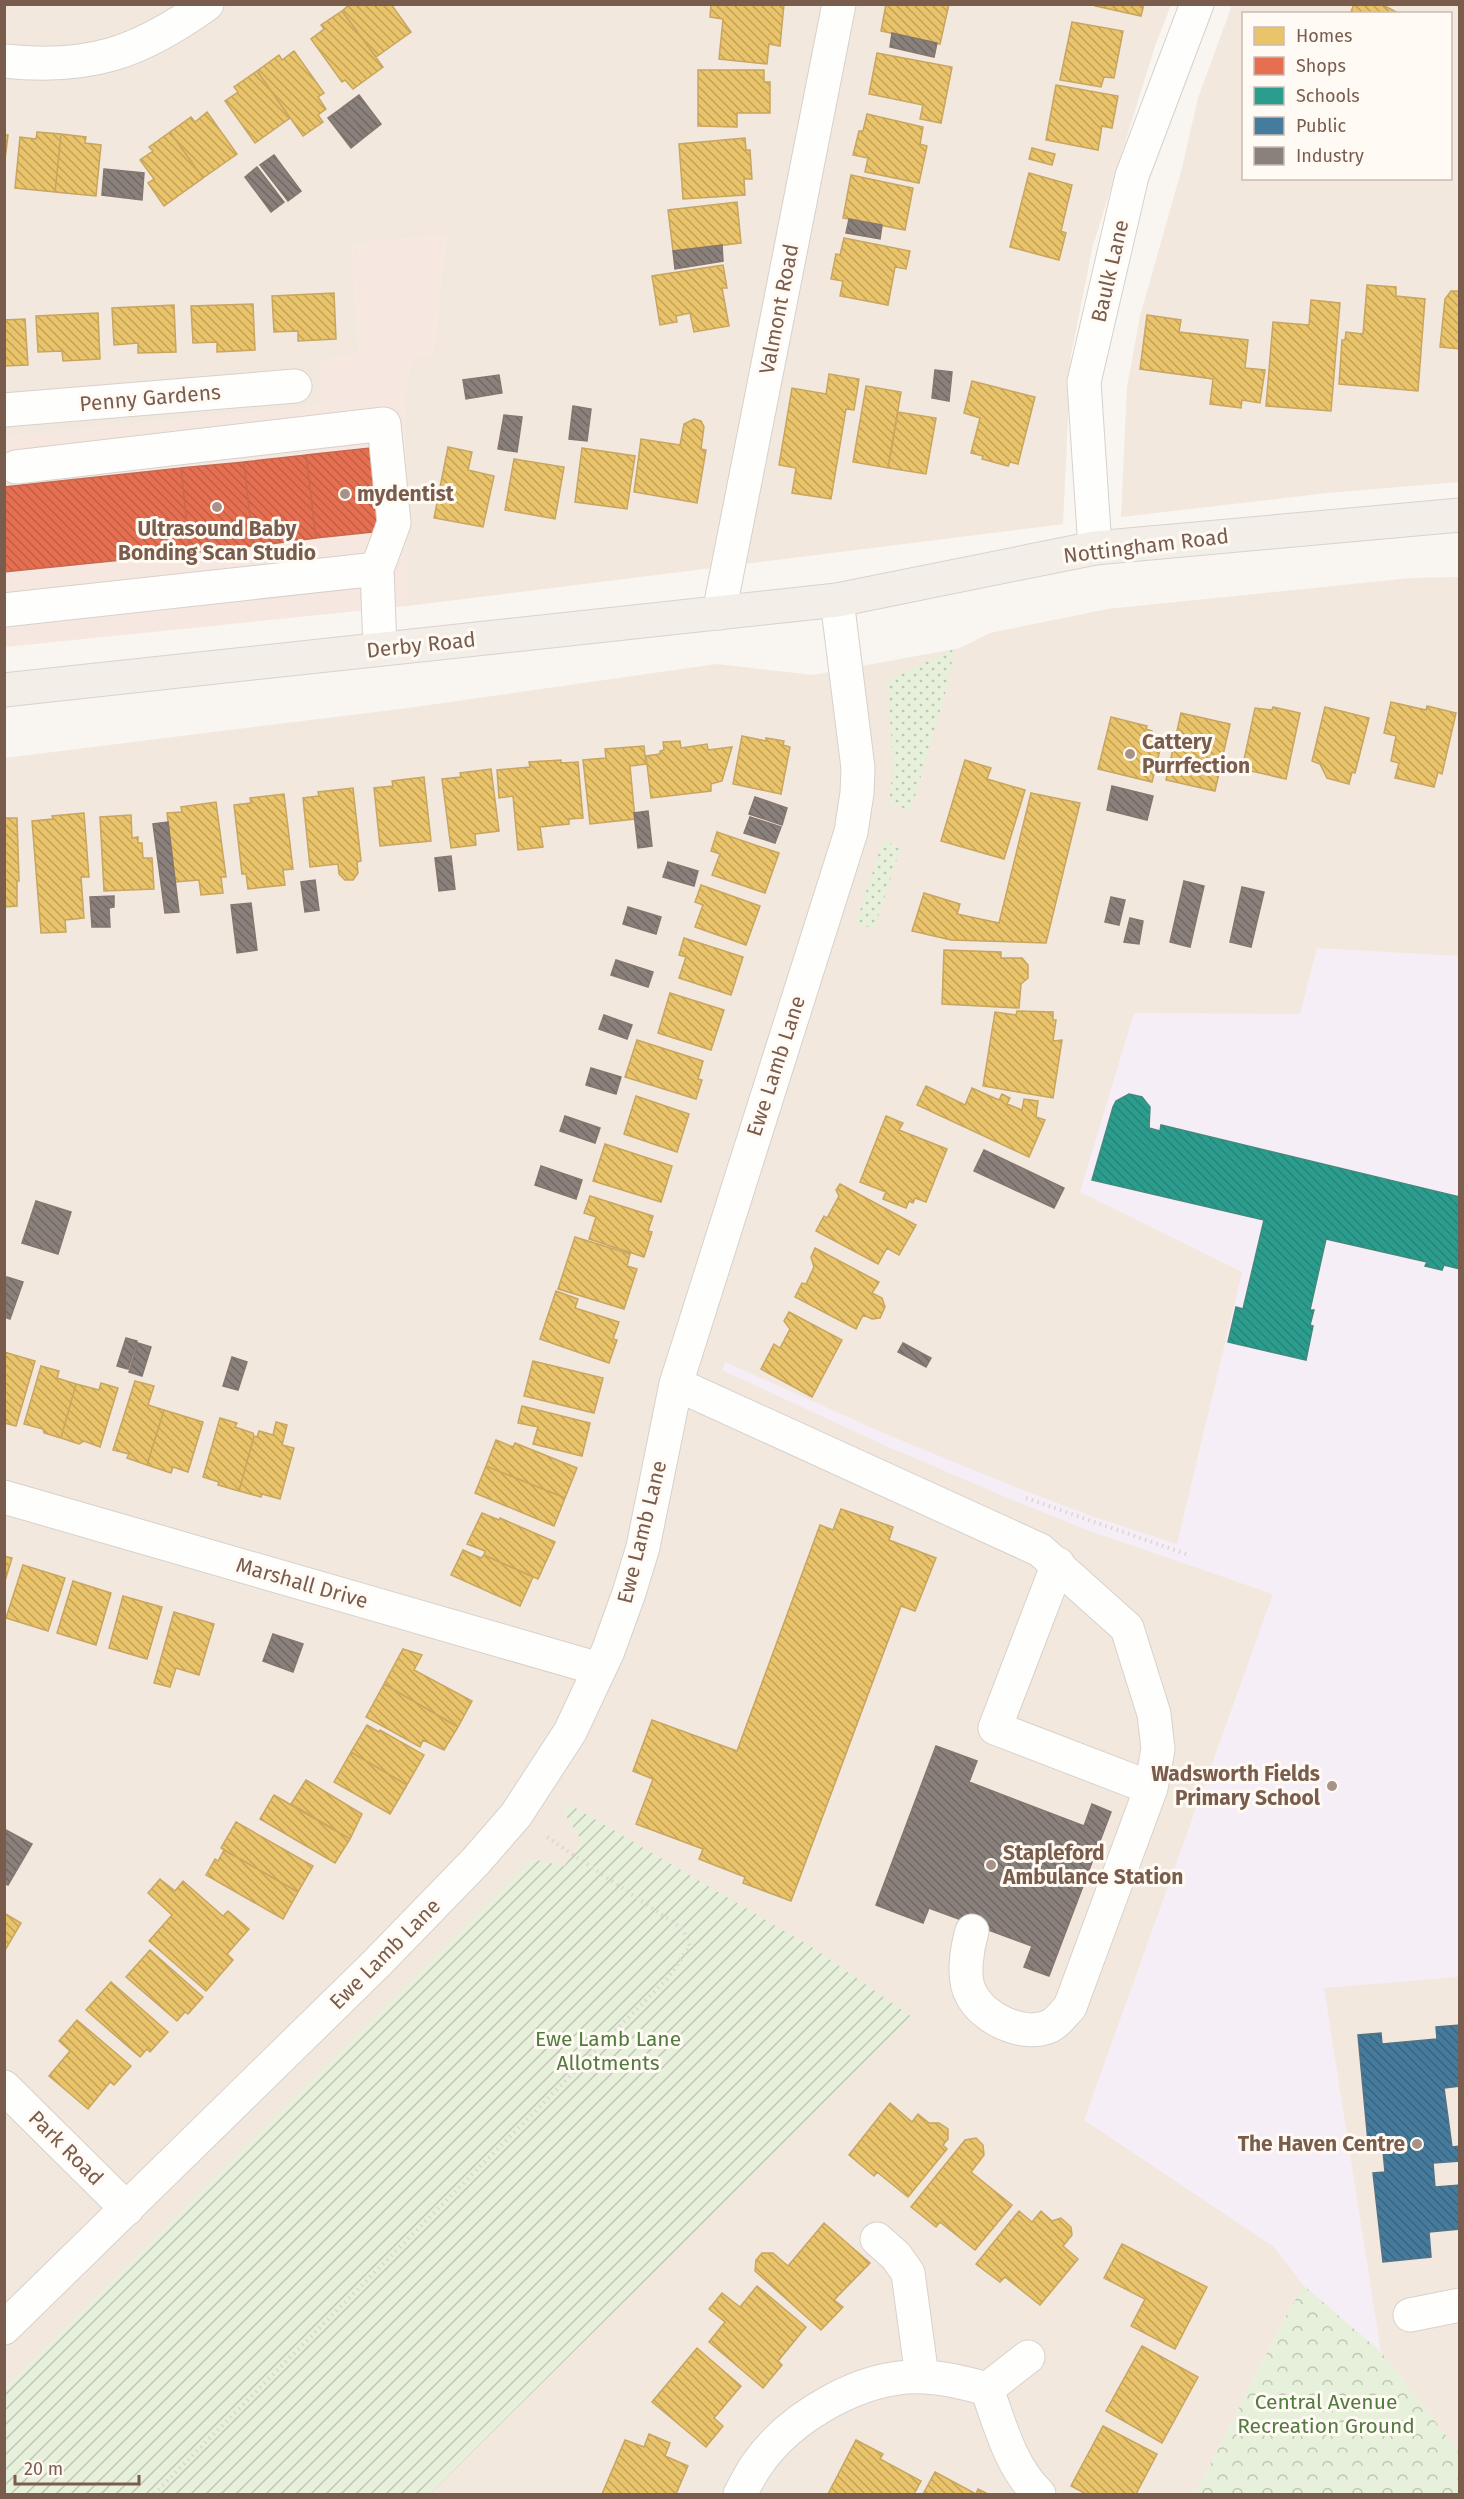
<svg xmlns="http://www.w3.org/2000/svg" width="1464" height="2499" font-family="'Fira Sans',sans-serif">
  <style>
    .residential { fill: #f2e8de; fill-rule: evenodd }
    .commercial { fill: #f6e8e1 }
    .education { fill: #f6eef6 }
    .grass { fill: url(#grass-dots) }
    .park { fill: url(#park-crowns) }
    .garden { fill: url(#garden-furrows) }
    .homes { fill: url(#homes-back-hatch); stroke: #c8a561; stroke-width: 1.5 }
    .shops { fill: url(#shops-back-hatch); stroke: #c66950; stroke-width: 1.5 }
    .schools { fill: url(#schools-back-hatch); stroke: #428a7b; stroke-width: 1.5 }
    .public { fill: url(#public-back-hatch); stroke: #557285; stroke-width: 1.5 }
    .industry { fill: url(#industry-back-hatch); stroke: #85766e; stroke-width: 1.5 }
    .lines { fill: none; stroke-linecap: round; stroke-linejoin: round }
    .minor-casing { stroke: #d7d1cb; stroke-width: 35 }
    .major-casing { stroke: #dad1cc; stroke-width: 35 }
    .path { stroke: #dcd5d0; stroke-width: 4; stroke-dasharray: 1.5 4.5; stroke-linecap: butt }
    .minor { stroke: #fefefd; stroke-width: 33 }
    .major { stroke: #f3eee8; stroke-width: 33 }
    .poi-dot { fill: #a69286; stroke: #fffaf3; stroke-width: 2 }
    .labels { text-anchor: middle; stroke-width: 6; stroke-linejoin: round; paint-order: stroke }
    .street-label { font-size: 21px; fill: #7a5c4d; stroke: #fffaf3 }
    .poi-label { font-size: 21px; font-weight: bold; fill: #7a5c4d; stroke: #fffaf3; text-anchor: start }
    .park-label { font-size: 21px; fill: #537a41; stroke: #fffaf3 }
  </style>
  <defs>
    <pattern id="grass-dots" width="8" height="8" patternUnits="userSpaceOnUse" patternTransform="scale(1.5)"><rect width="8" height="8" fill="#e7f0db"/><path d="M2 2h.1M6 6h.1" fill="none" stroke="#c0c6b4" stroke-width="1.8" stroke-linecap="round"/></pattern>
    <pattern id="park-crowns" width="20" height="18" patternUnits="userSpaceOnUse" patternTransform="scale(1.5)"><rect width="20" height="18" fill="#e7f0db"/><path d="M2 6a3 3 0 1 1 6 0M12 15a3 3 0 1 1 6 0" fill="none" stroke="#c0c6b4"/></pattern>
    <pattern id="garden-furrows" width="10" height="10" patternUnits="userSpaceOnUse" patternTransform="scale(1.5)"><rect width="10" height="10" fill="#e7f0db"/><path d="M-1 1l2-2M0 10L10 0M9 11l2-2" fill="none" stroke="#c0c6b4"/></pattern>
    <pattern id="homes-back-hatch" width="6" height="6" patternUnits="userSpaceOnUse" patternTransform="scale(1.5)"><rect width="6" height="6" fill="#e9c46a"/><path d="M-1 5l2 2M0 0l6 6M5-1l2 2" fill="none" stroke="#c2a259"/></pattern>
    <pattern id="shops-back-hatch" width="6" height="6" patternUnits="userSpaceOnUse" patternTransform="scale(1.5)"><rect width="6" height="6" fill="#e76f51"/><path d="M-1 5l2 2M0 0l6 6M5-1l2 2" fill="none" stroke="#c05e45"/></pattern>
    <pattern id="schools-back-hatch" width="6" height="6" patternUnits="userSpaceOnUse" patternTransform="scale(1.5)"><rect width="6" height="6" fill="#2a9d8f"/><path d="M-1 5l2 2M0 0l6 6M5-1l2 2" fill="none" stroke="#298377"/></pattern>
    <pattern id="public-back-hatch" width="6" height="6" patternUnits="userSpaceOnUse" patternTransform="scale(1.5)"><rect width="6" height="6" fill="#457b9d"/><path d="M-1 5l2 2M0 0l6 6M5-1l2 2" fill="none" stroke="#3d637c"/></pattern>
    <pattern id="industry-back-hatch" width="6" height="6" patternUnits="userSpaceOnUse" patternTransform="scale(1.5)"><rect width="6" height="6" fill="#8a817c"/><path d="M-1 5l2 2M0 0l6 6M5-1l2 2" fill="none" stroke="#716863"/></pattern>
  </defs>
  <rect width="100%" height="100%" fill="#f9f5f0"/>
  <path class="residential" d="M5,5H1171L1155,46L1092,249L1071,355L1063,524L407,606L404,397L413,355L433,354L446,235L352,245L359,354L323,405L5,437Z
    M1232,5H1459V482L1327,493L1121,517L1127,387L1140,316L1182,168L1198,98ZM1244,14H1450V178H1244Z
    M1459,577V2452L1381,2352L1287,2314L1195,2494H430L911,2017L564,1813L582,1841L564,1866L532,1860L5,2389V758L408,708L717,664L813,675L960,648L990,633L1107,609L1411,578Z"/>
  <path class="commercial" d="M446,235L433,354L413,355L404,397L407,606L5,647V437L323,405L320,358L359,354L352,245Z"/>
  <path class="education" d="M1317,948L1459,956V1977L1324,1988L1381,2352L1304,2286L1274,2247L1084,2120L1273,1594L1090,1531L1020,1503L886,1446L722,1370L725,1362L888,1435L1010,1485L1094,1517L1177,1544L1242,1272L1080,1192L1134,1013L1300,1014Z"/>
  <path class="grass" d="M954,649L948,683L911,810L889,804L893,765L888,680Z
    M883,841L901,847L874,929L856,923Z"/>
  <path class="park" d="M1304,2286L1381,2352L1459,2452V2494H1195L1287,2314Z"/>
  <path class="garden" d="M569,1804L815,1949L912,2017L430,2494H5V2389L532,1859L564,1866L582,1841L564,1813Z"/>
  <path class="homes" d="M350,4H391L411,32L376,57L342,11Z
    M711,4H784L780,46L769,44L767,64L719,59L723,19L710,17Z
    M886,4H949L940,44L881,31Z
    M1095,4H1144L1141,16L1095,6Z
    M1354,4H1381L1400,14H1350Z
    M342,11L383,67L353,89L345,80L342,82L311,39L324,29L321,25Z
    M1072,22L1123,31L1114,78L1104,77L1101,87L1060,80Z
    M294,51L324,93L318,97L326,109L318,115L323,122L303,136L257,71L279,55L282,60Z
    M877,53L952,67L941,123L920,119L923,105L869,94Z
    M698,70H764V82H770V113H737V127L698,126Z
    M257,71L290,118L255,143L225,101L238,92L234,87Z
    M1056,85L1118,96L1112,128L1102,126L1098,150L1046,140Z
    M207,112L237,154L203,178L170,132L191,117L195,122Z
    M867,114L923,127L920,144L927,146L919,183L865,172L868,158L853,155L859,131H863Z
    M37,132L61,134L55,192L15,188L20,137L36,139Z
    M170,132L203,178L164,206L148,183L154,179L140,160L153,151L149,147Z
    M61,134L86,137L85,143L101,145L96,196L55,192Z
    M4,135H8L4,168Z
    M745,138L746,150H750L752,179H744L745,195L683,199L679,144Z
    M1032,148L1055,154L1052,165L1029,159Z
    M1029,173L1072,185L1061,231L1066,233L1059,260L1010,247Z
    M851,175L913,188L905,230L843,218Z
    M737,202L741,243L673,251L668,210Z
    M844,238L910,251L906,269L895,267L888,305L840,296L843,281L831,279L836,254L840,255Z
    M723,265L727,288H722L729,326L694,332L690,313L676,316L677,322L660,325L652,276Z
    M1367,285L1396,287V296L1425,299L1418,391L1339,384L1342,340H1345L1346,332L1363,334Z
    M1451,291H1460V349L1440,347L1445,299Z
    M334,293L336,339L298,341V331L274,332L272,296Z
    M1311,300L1340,303L1331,411L1266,406L1273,322L1309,325Z
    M253,304L255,350L217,352V342L193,343L191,306Z
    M174,305L176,352L138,353V343L114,345L112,308Z
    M98,313L100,359L63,361L62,351L38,352L36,316Z
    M1147,315L1181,320L1179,332L1248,340L1245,368L1265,370L1260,403L1242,400L1241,408L1210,404L1213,379L1140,369Z
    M25,319L28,365L4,366V320Z
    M829,374L859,379L854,410L846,409L831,499L792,493L796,468L779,465L792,388L826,394Z
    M972,381L1035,397L1018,464L1010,462L1008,466L982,459L983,456L971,453L980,418L964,413Z
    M866,386L901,392L888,468L853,462Z
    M898,412L936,418L926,474L888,468Z
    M694,419L701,421L704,427L701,449L706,450L697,503L634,492L641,439L680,445L684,424Z
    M448,447L472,452L468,470L494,476L483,527L434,518Z
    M582,448L635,456L627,509L575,502Z
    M514,459L564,467L555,519L505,510Z
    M1391,702L1426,710L1427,706L1456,713L1442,774L1438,772L1434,787L1395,778L1399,763L1391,761L1396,736L1384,733Z
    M1273,707L1300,713L1286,779L1242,769L1255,708L1272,710Z
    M1325,707L1369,718L1355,773L1352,772L1349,784L1327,778L1320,764L1312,761Z
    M1181,713L1230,724L1215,791L1166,780Z
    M1111,717L1147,726L1146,729L1152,731L1151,735L1163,738L1152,782L1098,769Z
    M742,736L766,741V738L784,741L783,745L790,747L781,794L733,784Z
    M680,741L681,748L707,744L708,750L732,747L722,781L711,784V791L651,798L646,756L660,754V751L664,750L663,742Z
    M644,746L646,764L630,766L635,819L590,824L583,760L606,758L605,749Z
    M561,760V763L578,762L583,818L569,819V824L540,827L543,847L518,850L513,796L499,798L497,770L530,767L529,762Z
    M965,760L991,768L987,779L1025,790L1004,859L941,841Z
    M491,769L499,831L475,834L476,845L451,848L442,779L461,777L460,773Z
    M424,777L431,841L380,846L374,788L393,786L392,781Z
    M353,788L361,861L357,862L358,873L353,880H345L339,874L338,864L310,867L303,798L319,796L318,792Z
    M1031,793L1080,803L1046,943L951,940L912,931L924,893L960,904L957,914L999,923Z
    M284,794L293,869L283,870L285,885L248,889L246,874H242L234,805L251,803L250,798Z
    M216,802L226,877H221L223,893L201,895L199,880L175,882L167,813L182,812L181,807Z
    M84,813L89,877H81L84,918L65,920L66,932L41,933L32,821L53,819L52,816Z
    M131,815L132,838L138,837V843H142L143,858H152L154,889L104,891L100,817Z
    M4,818H17L19,881H17V906L4,907Z
    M717,832L779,853L765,893L712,875L720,854L711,851Z
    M701,885L760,906L746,945L695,927L703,905L695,902Z
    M684,938L743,957L731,995L679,978L686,957L679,955Z
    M944,950L1001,952V958H1022L1028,965V978L1021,984L1019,1008L942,1004Z
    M670,993L724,1010L711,1050L658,1033Z
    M1017,1011L1053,1012V1020H1056L1053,1041L1062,1040L1053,1098L983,1086L995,1012L1016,1015Z
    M637,1040L703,1061L698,1079L702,1080L696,1099L625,1077Z
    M926,1086L965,1105L972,1088L999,1100L1002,1094L1010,1098L1007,1104L1022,1110L1024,1099L1038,1101L1036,1117L1045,1120L1029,1157L917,1105Z
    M636,1096L689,1114L677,1152L624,1134Z
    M886,1116L903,1123L899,1130L947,1149L926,1202L915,1198L913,1203L909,1201L906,1208L883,1199L886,1192L860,1182Z
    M605,1144L672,1166L661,1202L593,1181Z
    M840,1184L916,1225L899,1255L887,1248L878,1264L816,1231L824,1216L827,1218L839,1196L836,1190Z
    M590,1196L653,1216L648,1231L652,1232L644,1257L589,1239L596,1217L584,1213Z
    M575,1237L630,1254L627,1266L637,1269L624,1309L558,1289Z
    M815,1248L879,1282L872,1293L882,1298L885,1307L880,1318L872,1319L863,1315L856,1329L795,1297L802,1283L806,1284L814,1267L811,1257Z
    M556,1291L578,1299L575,1308L619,1322L613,1339L617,1340L609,1363L540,1339Z
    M789,1312L842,1340L812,1397L761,1369L774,1344L780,1348L790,1329L784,1321Z
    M4,1352L35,1361L16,1426L4,1423Z
    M533,1361L603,1378L594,1413L524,1396Z
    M41,1366L59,1371L57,1378L76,1384L61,1438L44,1433L43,1429L24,1424Z
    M135,1381L154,1386L148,1405L164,1410L147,1465L127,1458L129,1454L113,1450Z
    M101,1383L118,1388L100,1447L84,1441L79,1444L61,1438L76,1384L99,1390Z
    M522,1406L590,1423L582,1456L533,1444L538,1427L518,1423Z
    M164,1410L203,1422L188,1472L173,1467L171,1473L147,1465Z
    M220,1418L237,1423L235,1427L253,1433L254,1436L239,1491L218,1485L219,1482L203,1477Z
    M276,1422L287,1425L282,1445L294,1448L280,1499L262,1494L261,1497L239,1491L254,1436L257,1437L259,1431L273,1435Z
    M496,1440L513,1447L515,1443L577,1468L565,1498L486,1466Z
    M486,1466L565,1498L554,1526L475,1493Z
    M841,1509L893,1527L889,1540L936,1558L915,1611L901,1606L791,1901L743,1883L745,1877L699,1859L703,1849L636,1824L653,1779L633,1771L652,1720L737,1751L820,1525L833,1530Z
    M482,1513L499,1520L500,1518L555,1542L538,1579L484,1555L485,1551L467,1544Z
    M463,1550L481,1558L484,1555L533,1577L520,1606L451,1575Z
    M4,1556L12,1558L4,1584Z
    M23,1565L65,1578L48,1631L6,1618Z
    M73,1581L111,1593L96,1645L57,1633Z
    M123,1596L162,1607L147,1659L109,1648Z
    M174,1612L214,1624L199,1675L176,1668L170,1687L154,1683Z
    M403,1649L422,1655L414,1670L472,1701L458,1727L384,1684Z
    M384,1684L458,1727L444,1750L423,1740L420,1747L366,1717Z
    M367,1725L379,1732L380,1730L424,1755L407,1785L351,1752Z
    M351,1752L407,1785L390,1814L334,1782Z
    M306,1780L362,1814L350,1839L291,1804Z
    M274,1795L350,1839L335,1863L260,1819Z
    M236,1822L313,1866L298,1892L221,1848Z
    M224,1850L298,1892L283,1919L206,1875L215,1859L218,1861Z
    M160,1879L175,1891L183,1881L223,1916L228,1911L249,1929L227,1954L233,1960L206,1991L149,1941L172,1915L148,1893Z
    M4,1913L21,1923L4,1952Z
    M150,1950L203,1997L188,2014L185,2012L177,2021L126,1977Z
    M111,1982L168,2032L150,2052L147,2049L140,2057L86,2010Z
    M77,2020L131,2066L114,2085L110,2082L88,2109L49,2076L70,2051L59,2041Z
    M890,2103L912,2122L918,2114L929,2123H939L948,2129V2139L943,2145L947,2149L908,2197L877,2172L874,2176L849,2155Z
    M976,2138L983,2145L984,2155L971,2172L1012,2205L975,2250L940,2222L936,2227L911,2207L965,2140Z
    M1019,2211L1032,2222L1041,2211L1052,2221L1061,2218L1071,2227L1072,2235L1063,2246L1078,2259L1040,2305L1005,2277L1000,2282L976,2264Z
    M824,2223L870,2263L834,2300L843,2307L821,2330L755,2271L756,2260L762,2253H773L788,2266Z
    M1122,2244L1207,2287L1175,2349L1131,2326L1145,2299L1104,2278Z
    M757,2286L806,2327L778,2361L782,2365L763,2388L709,2342L725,2322L709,2309L722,2293L740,2307Z
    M1142,2346L1198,2377L1162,2443L1106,2411Z
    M697,2348L741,2386L714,2418L723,2426L706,2447L652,2402Z
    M1103,2426L1157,2454L1136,2494H1086L1071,2486Z
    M649,2434L670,2443L665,2456L688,2466L676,2494H602L625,2440L644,2447Z
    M856,2440L883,2454L880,2459L921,2481L914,2494H828Z
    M935,2472L976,2494L978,2489L988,2494H923Z"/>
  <path class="shops" d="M370,448L373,481H377L382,531L316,538L306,455Z
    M306,455L316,538L253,546L244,462Z
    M244,462L253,546L190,553L181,468Z
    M181,468L190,553L4,572V487Z"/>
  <path class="schools" d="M1129,1094L1142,1097L1150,1107L1149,1128L1160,1131L1161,1125L1460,1197V1269L1444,1265L1442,1270L1425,1266L1427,1262L1326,1239L1310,1310H1314L1310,1325L1313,1326L1306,1360L1228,1342L1236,1307L1243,1309L1264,1220L1092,1180L1113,1107L1116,1101Z"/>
  <path class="public" d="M1460,2025V2086L1444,2088L1452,2147L1460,2146V2161L1433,2163L1435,2187L1460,2185V2229L1429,2232L1431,2257L1383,2262L1373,2173L1385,2172L1382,2140L1368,2142L1358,2035L1381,2033L1382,2044L1437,2039L1436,2027Z"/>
  <path class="industry" d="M892,33L937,43L934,57L890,47Z
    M359,95L381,124L366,136L343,107Z
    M343,107L366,136L351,148L328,118Z
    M274,155L301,191L288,201L260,165Z
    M257,167L284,202L271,212L245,177Z
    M104,169L144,173L142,200L102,195Z
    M849,219L882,225L880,239L846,233Z
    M722,245L723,261L675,269L673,251Z
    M935,370L952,372L949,401L932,398Z
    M499,375L502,393L466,399L463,380Z
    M573,406L591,409L587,441L569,439Z
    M504,415L522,417L517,452L498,449Z
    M1112,786L1153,796L1147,820L1107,810Z
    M755,797L787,808L782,825L749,814Z
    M648,811L652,846L638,848L634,813Z
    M750,817L781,827L775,843L744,833Z
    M168,822L179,912L165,913L153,824Z
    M451,856L455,889L439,891L435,858Z
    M668,862L698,871L694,886L663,877Z
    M315,880L319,910L305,912L301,882Z
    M1184,881L1204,886L1190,947L1170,942Z
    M1242,887L1264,892L1251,947L1230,942Z
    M114,896V907L109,908L110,927H92L90,897Z
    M1111,897L1125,900L1119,925L1105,922Z
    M251,903L257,950L237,953L231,905Z
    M628,907L661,917L656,934L623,924Z
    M1130,918L1143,921L1139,944L1124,942Z
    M616,960L653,972L648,987L611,975Z
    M604,1015L632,1025L627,1039L599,1029Z
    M591,1068L621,1077L616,1094L586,1085Z
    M565,1116L600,1128L595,1143L560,1131Z
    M984,1150L1064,1188L1054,1208L974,1171Z
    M541,1166L582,1180L576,1199L535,1185Z
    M36,1201L71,1212L58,1254L22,1243Z
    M7,1277L23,1282L10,1319L4,1317V1285Z
    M126,1338L137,1341L128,1369L117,1366Z
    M138,1343L151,1347L142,1376L129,1372Z
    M903,1343L931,1358L926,1367L898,1352Z
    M232,1357L247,1362L238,1390L223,1386Z
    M273,1634L303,1644L293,1672L263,1661Z
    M936,1746L977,1761L969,1782L1084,1826L1092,1804L1111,1812L1049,1976L1024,1967L1032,1946L929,1908L923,1923L876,1905Z
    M4,1829L32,1844L8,1885L4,1883Z"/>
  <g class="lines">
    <defs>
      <path id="minor" d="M4,61C89,70 139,53 207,4
        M4,410L295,386
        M16,467L384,424L394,523L377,569
        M1095,548L1084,382L1132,176L1197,4
        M4,610L377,569L380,649
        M719,613L839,4
        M676,1384L1040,1550L1127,1628L1154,1714L1158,1749L1151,1788L995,1728L1058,1564
        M4,1497L599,1669
        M972,1931C967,1948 962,1978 971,1994C983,2019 1024,2038 1050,2026C1057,2023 1064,2013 1070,2007L1151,1788
        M4,2087L127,2209
        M877,2239L896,2256L908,2273L922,2377
        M1410,2315L1460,2305
        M4,2328L376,1964L476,1861L516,1815L570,1732L608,1651L629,1593L643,1547L676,1384L851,832L857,793L858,768L837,600
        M987,2389C1000,2425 1011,2468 1039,2494
        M740,2494C745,2485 750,2475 756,2466C790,2416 863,2374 924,2377C946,2378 966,2383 987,2389L1028,2357"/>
      <path id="major" d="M4,690L837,600L1095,548L1460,515"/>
    </defs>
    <use href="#minor" class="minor-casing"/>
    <use href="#major" class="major-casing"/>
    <path class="path" d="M1026,1498L1189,1555
      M154,2494L668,1978L690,1946L683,1929L547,1837"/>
    <use href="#minor" class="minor"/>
    <use href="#major" class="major"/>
  </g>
  <g class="poi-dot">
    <circle cx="345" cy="494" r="6"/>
    <circle cx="217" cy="507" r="6"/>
    <circle cx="1130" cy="754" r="6"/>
    <circle cx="1332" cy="1786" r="6"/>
    <circle cx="991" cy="1865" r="6"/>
    <circle cx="1417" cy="2144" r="6"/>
  </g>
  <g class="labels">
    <g class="street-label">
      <text transform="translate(1110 271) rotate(-77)" y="7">Baulk Lane</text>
      <text transform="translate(779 309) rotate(-79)" y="7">Valmont Road</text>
      <text transform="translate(150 398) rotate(-5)" y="7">Penny Gardens</text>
      <text transform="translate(1146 546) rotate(-7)" y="7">Nottingham Road</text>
      <text transform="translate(421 645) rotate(-6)" y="7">Derby Road</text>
      <text transform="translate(776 1066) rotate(-72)" y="7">Ewe Lamb Lane</text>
      <text transform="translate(642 1532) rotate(-76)" y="7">Ewe Lamb Lane</text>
      <text transform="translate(302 1583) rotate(16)" y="7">Marshall Drive</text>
      <text transform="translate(385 1954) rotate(-45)" y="7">Ewe Lamb Lane</text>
      <text transform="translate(66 2148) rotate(45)" y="7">Park Road</text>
    </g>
    <g class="poi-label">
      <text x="357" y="501">mydentist</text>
      <text x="217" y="536" text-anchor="middle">Ultrasound Baby<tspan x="217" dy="24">Bonding Scan Studio</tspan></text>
      <text x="1142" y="749">Cattery<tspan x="1142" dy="24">Purrfection</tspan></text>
      <text x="1320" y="1781" text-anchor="end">Wadsworth Fields<tspan x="1320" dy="24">Primary School</tspan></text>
      <text x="1003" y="1860">Stapleford<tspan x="1003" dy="24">Ambulance Station</tspan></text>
      <text x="1405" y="2151" text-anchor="end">The Haven Centre</text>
    </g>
    <g class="park-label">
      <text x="608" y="2046">Ewe Lamb Lane<tspan x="608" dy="24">Allotments</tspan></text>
      <text x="1326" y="2409">Central Avenue<tspan x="1326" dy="24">Recreation Ground</tspan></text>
    </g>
  </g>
  <rect width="1464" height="2499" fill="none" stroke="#7a5c4d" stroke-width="12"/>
  <rect x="1242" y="12" width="210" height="168" fill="#fffaf3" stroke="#cabbb1" stroke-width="1.5"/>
  <rect x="1254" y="27" width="30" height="18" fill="#e9c46a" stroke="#cabbb1" stroke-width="1.5"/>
  <text x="1296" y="42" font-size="18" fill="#7a5c4d">Homes</text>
  <rect x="1254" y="57" width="30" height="18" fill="#e76f51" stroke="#cabbb1" stroke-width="1.5"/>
  <text x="1296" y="72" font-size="18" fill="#7a5c4d">Shops</text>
  <rect x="1254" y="87" width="30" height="18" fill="#2a9d8f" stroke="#cabbb1" stroke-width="1.5"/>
  <text x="1296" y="102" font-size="18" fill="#7a5c4d">Schools</text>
  <rect x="1254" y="117" width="30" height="18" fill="#457b9d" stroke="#cabbb1" stroke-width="1.5"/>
  <text x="1296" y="132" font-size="18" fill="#7a5c4d">Public</text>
  <rect x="1254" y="147" width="30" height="18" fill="#8a817c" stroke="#cabbb1" stroke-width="1.5"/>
  <text x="1296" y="162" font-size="18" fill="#7a5c4d">Industry</text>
  <path d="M15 2475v9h124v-9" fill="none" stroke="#7a5c4d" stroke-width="3"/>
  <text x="24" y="2475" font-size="18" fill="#7a5c4d" stroke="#fffaf3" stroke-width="4.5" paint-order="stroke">20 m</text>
</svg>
